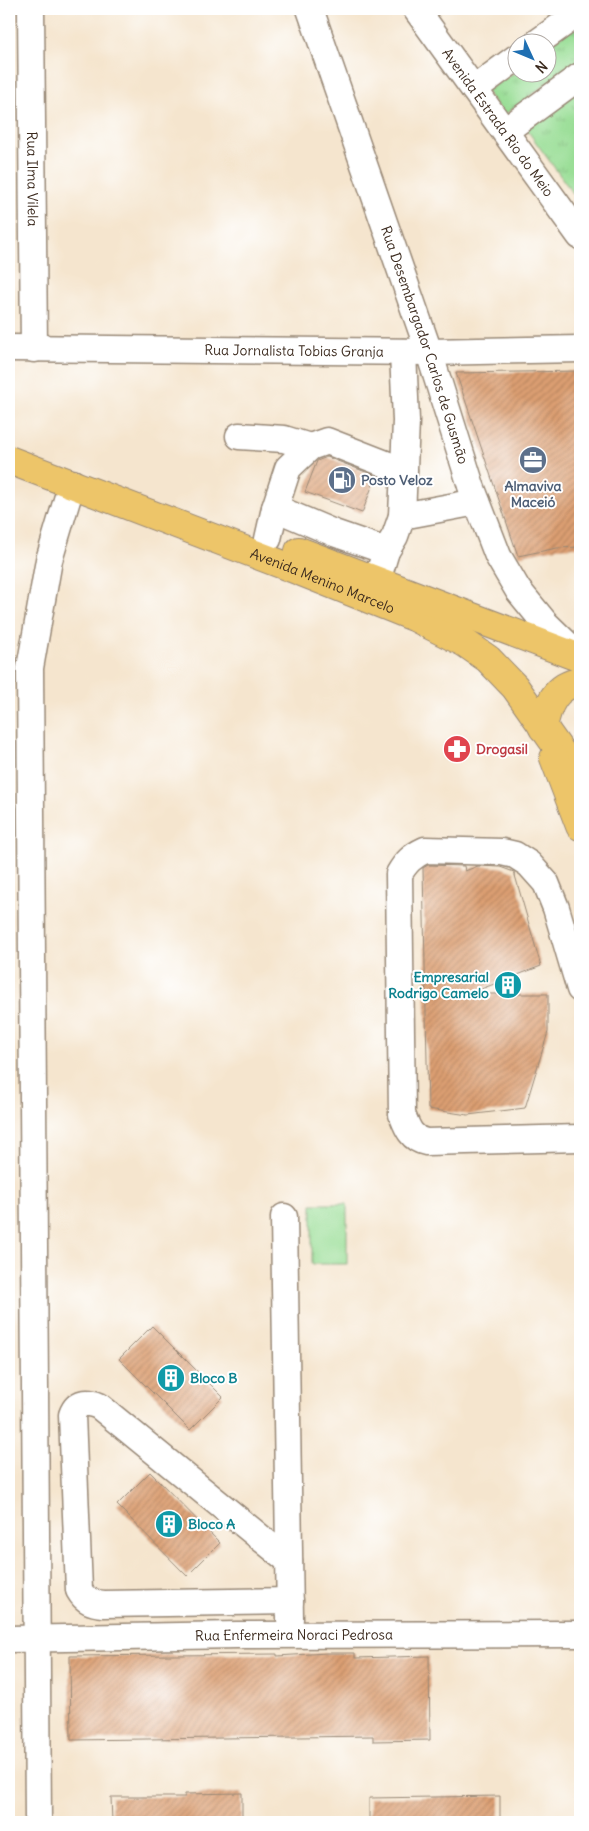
<svg xmlns="http://www.w3.org/2000/svg" width="589" height="1831" font-family="Delius,sans-serif">
  <style>
    .grass { fill: #9ade96; stroke: #6a845a }
    .park { fill: url(#park-tufts); stroke: #6a845a }
    .building { fill: url(#building-hatch) }
    .lines { fill: none; stroke-linecap: round; stroke-linejoin: round }
    .minor-casing { stroke: #988876; stroke-width: 29 }
    .major-casing { stroke: #988876; stroke-width: 30 }
    .minor { stroke: #fff; stroke-width: 26 }
    .major { stroke: #edc569; stroke-width: 28 }
    .labels { text-anchor: middle; stroke-width: 4; stroke-linejoin: round; paint-order: stroke }
    .street-label { font-size: 14px; fill: #3b2a1e; stroke: #fff }
    .service-label { font-size: 14px; font-weight: bold; fill: #4e5e75; stroke: #fff; text-anchor: start }
    .health-label { font-size: 14px; font-weight: bold; fill: #be3a42; stroke: #fff; text-anchor: start }
    .culture-label { font-size: 14px; font-weight: bold; fill: #0d838f; stroke: #fff; text-anchor: start }
  </style>
  <defs>
    <pattern id="park-tufts" width="24" height="20" patternUnits="userSpaceOnUse" patternTransform="scale(1.25)"><rect width="24" height="20" fill="#9ade96"/><path d="M3 7l-1-3M5 7V3M7 7l1-3M15 17l-1-3M17 17v-4M19 17l1-3" fill="none" stroke="#86bf81"/></pattern>
    <pattern id="building-hatch" width="6" height="6" patternUnits="userSpaceOnUse" patternTransform="scale(1.25)"><rect width="6" height="6" fill="#dc9f72"/><path d="M-1 1l2-2M0 6l6-6M5 7l2-2" fill="none" stroke="#b4825d"/></pattern>
  </defs>
  <rect width="100%" height="100%" fill="#fff"/>
  <filter id="ink" filterUnits="userSpaceOnUse"><feTurbulence type="fractalNoise" baseFrequency=".02" numOctaves="2"/><feDisplacementMap in="SourceGraphic" scale="10" xChannelSelector="R" yChannelSelector="G"/><feConvolveMatrix kernelMatrix="1 2 1 2 8 2 1 2 1" color-interpolation-filters="sRGB"/></filter>
  <filter id="wash" filterUnits="userSpaceOnUse"><feTurbulence type="fractalNoise" baseFrequency=".0096" numOctaves="4" result="noise"/><feDisplacementMap in="SourceGraphic" scale="20" xChannelSelector="R" yChannelSelector="G"/><feGaussianBlur stdDeviation="1.12" result="paint"/><feColorMatrix in="noise" values="0 0 0 0 0 0 0 0 0 0 0 0 0 0 0 0 0 1.4 0 .05"/><feComposite in="paint" operator="in"/></filter>
  <g filter="url(#wash)">
    <rect width="100%" height="100%" fill="#f5e5ce"/>
    <path class="grass" d="M312,1204H347V1264H312Z"/>
    <path class="park" d="M580,22V59L504,115L486,91L516,72H546L547,47Z
      M580,81V203L522,123Z"/>
    <g id="blocks">
      <path class="building" d="M580,371V547L557,548L518,556L456,373Z
        M327,457L376,476L362,513L305,492L317,461Z
        M428,865L464,866L465,871L478,866L500,867L514,872L541,966L468,994H548V1032L525,1108L468,1115L428,1109L423,868Z
        M152,1326L223,1397L190,1430L119,1359Z
        M150,1472L220,1543L187,1576L117,1505Z
        M327,1653H355V1658L429,1656L430,1740L373,1741V1736L71,1740L70,1656L277,1654V1656Z
        M242,1793V1822H112L111,1797H185V1794Z
        M500,1796V1822H369V1798Z"/>
    </g>
  </g>
  <g filter="url(#ink)">
    <use href="#blocks" fill-opacity="0" stroke="#988876" stroke-width="1"/>
    <g class="lines">
      <defs>
        <g id="minor">
          <path id="s1" d="M31,9L34,349"/>
          <path id="s2" d="M310,9L429,352L471,486L498,556L518,590L545,623L580,657"/>
          <path id="s3" d="M416,9L580,236"/>
          <path d="M538,42L580,12"/>
          <path d="M474,89L516,58"/>
          <path d="M505,131L580,76"/>
          <path id="s4" d="M9,348L429,352L580,349"/>
          <path d="M239,436L284,439L310,447"/>
          <path d="M275,508L334,533L386,551"/>
          <path d="M402,516L477,502"/>
          <path d="M268,539L275,508L288,468L310,447L327,441L404,471"/>
          <path d="M377,581L386,551L395,536L402,516L406,421L403,352"/>
          <path d="M580,989L556,908L546,883L529,864L515,855L502,852L425,850C412,856 406,862 399,874L402,1114C407,1127 411,1139 426,1142L580,1138"/>
          <path d="M284,1217L290,1619"/>
          <path d="M289,1561L99,1406C88,1401 77,1401 72,1415L79,1590C85,1601 92,1603 104,1604L290,1601"/>
          <path id="s5" d="M9,1639L237,1635L580,1634"/>
          <path d="M38,1822L30,668L49,560L72,483"/>
        </g>
        <g id="major">
          <path id="s6" d="M9,460L294,569L414,617L465,643L488,659L515,687L580,779"/>
          <path d="M299,551L580,658"/>
          <path d="M543,728C547,706 555,685 580,682"/>
          <path d="M554,758L580,826"/>
        </g>
      </defs>
      <use href="#minor" class="minor-casing"/>
      <use href="#major" class="major-casing"/>
      <use href="#minor" class="minor"/>
      <use href="#major" class="major"/>
    </g>
  </g>
  <defs>
    <symbol id="office-disc" viewBox="-11 -11 22 22"><circle r="9.5" fill="#5c6f8a" stroke="#fff"/><path d="M-6-3h4V-5.5h4V-3h4V5H-6ZM-1-4.5V-3h2v-1.5ZM-6 0V1H6V0Z" fill="#fff"/></symbol>
    <symbol id="fuel-disc" viewBox="-11 -11 22 22"><circle r="9.5" fill="#5c6f8a" stroke="#fff"/><path d="M-5.5-6h7V0h2V4h1.3V-2.5L3-4.5l.8-.8L6-3V5H2.5V1h-1V6h-7ZM-4.2-4.7v3.2H.2V-4.7Z" fill="#fff"/></symbol>
    <symbol id="pharmacy-disc" viewBox="-11 -11 22 22"><circle r="9.5" fill="#e0444e" stroke="#fff"/><path d="M-2-6h4v4h4v4h-4v4h-4v-4h-4v-4h4Z" fill="#fff"/></symbol>
    <symbol id="building-disc" viewBox="-11 -11 22 22"><circle r="9.5" fill="#0f9aa8" stroke="#fff"/><path d="M-4-6H4V6H1V3H-1V6H-4ZM-2.5-4.3h1.7v1.8h-1.7ZM.8-4.3h1.7v1.8H.8ZM-2.5-1h1.7V.8h-1.7ZM.8-1h1.7V.8H.8Z" fill="#fff"/></symbol>
  </defs>
  <g fill-rule="evenodd">
    <use href="#office-disc" x="517" y="444" width="32" height="32"/>
    <use href="#fuel-disc" x="326" y="464" width="32" height="32"/>
    <use href="#pharmacy-disc" x="441" y="733" width="32" height="32"/>
    <use href="#building-disc" x="492" y="969" width="32" height="32"/>
    <use href="#building-disc" x="155" y="1362" width="32" height="32"/>
    <use href="#building-disc" x="153" y="1508" width="32" height="32"/>
  </g>
  <g class="labels">
    <g class="street-label">
      <text dy="5" stroke="none"><textPath href="#s3" startOffset="140">Avenida Estrada Rio do Meio</textPath></text>
      <text dy="5" stroke="none"><textPath href="#s1" startOffset="170">Rua Ilma Vilela</textPath></text>
      <text dy="5" stroke="none"><textPath href="#s2" startOffset="355">Rua Desembargador Carlos de Gusmão</textPath></text>
      <text dy="5" stroke="none"><textPath href="#s4" startOffset="285">Rua Jornalista Tobias Granja</textPath></text>
      <text dy="5" stroke="none"><textPath href="#s6" startOffset="336">Avenida Menino Marcelo</textPath></text>
      <text dy="5" stroke="none"><textPath href="#s5" startOffset="285">Rua Enfermeira Noraci Pedrosa</textPath></text>
    </g>
    <g class="service-label">
      <text x="361" y="485">Posto Veloz</text>
      <text x="533" y="491" text-anchor="middle">Almaviva<tspan x="533" dy="16">Maceió</tspan></text>
    </g>
    <g class="health-label">
      <text x="476" y="754">Drogasil</text>
    </g>
    <g class="culture-label">
      <text x="489" y="982" text-anchor="end">Empresarial<tspan x="489" dy="16">Rodrigo Camelo</tspan></text>
      <text x="190" y="1383">Bloco B</text>
      <text x="188" y="1529">Bloco A</text>
    </g>
  </g>
  <rect width="589" height="1831" fill="none" stroke="#fff" stroke-width="30"/>
  <g transform="translate(532 58) rotate(134)"><circle r="24" fill="#ffffff" stroke="#b1aaa5"/>
  <path d="M0-4L9 19L0 12L-9 19Z" fill="#1f6fb2"/>
  <text y="-8" font-size="14" font-weight="bold" text-anchor="middle" fill="#3b2a1e">N</text>
  </g>
</svg>
